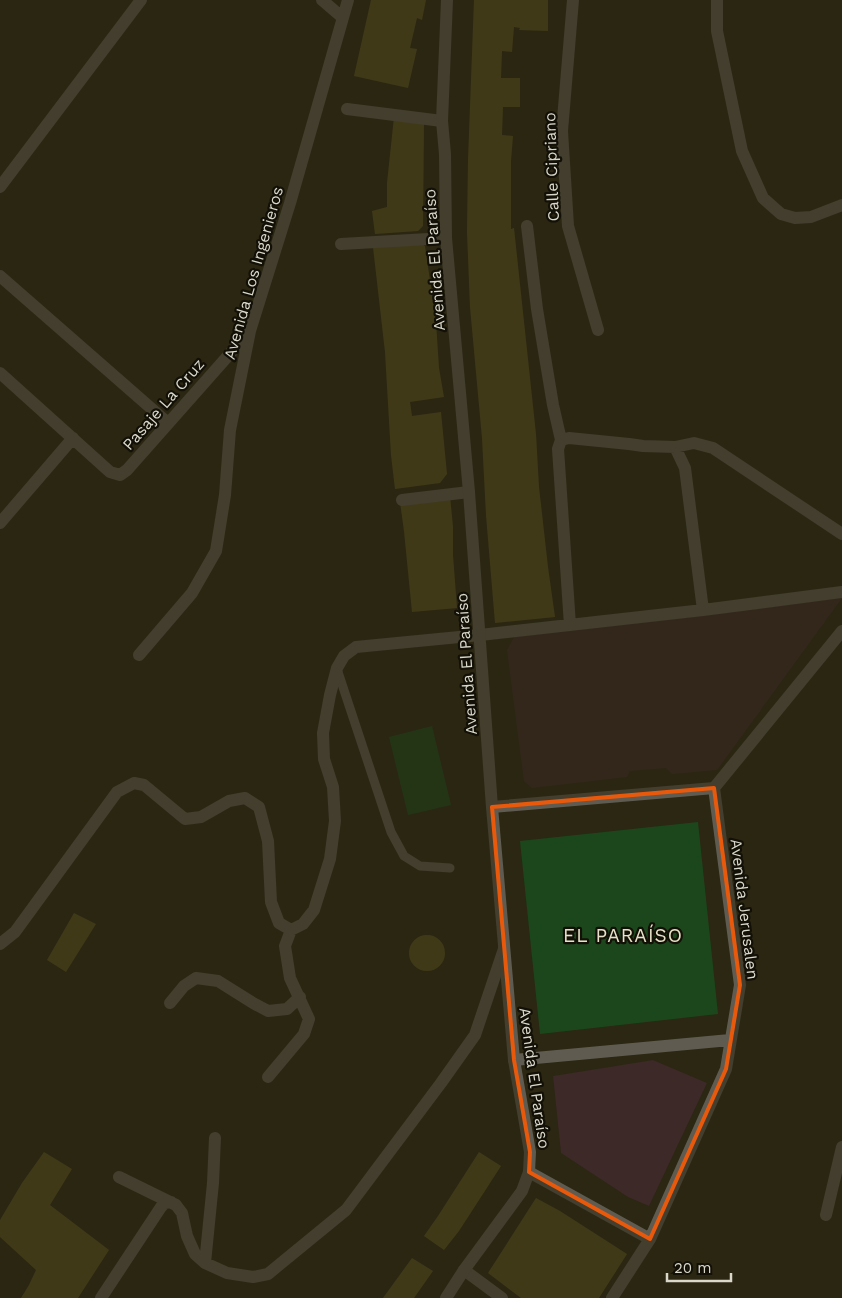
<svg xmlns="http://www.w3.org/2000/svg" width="842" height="1298" font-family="'Work Sans',sans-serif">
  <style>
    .education { fill: #3c2928 }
    .green { fill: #1c471c }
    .building { fill: #5a5120 }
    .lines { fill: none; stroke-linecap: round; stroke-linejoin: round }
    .service { stroke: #5f5b51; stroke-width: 9 }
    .minor { stroke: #5f5b51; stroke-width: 12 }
    .tertiary { stroke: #5f5b51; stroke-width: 12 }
    .marked { fill: none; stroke: #e8590c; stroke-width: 4; stroke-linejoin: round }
    .labels { text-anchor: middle; stroke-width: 4.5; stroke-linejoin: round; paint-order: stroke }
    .street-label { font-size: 16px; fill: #dad8cb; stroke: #121007 }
    .quarter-label { font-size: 19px; letter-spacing: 1px; fill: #e7e2c8; stroke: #121007 }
  </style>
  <rect width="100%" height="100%" fill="#2b2712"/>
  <path class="education" d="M842,598L717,770L672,774L666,768L630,771L627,777L532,788L524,781L507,650L515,636Z
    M653,1060L707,1083L649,1206L628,1197L561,1153L553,1076Z"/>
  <path class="green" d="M432,726L451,805L408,815L389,737Z
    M698,822L718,1014L540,1034L520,841Z"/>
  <path class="building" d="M371,0H426L422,20L417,18L410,48L417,49L408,88L354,76Z
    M474,0H548V31L519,30L520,28L514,27L512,52L502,51L501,78H520V107H503L502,135L513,136L511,161V229L514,228L536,434L539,487L548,567L555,617L495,623L486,515L482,438L470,307L467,232L468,160Z
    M394,117L424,123L423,226L418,231L375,234L372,211L387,207V183Z
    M416,241L425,246L436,322L439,368L444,397L410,402L412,416L441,412L447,474L440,483L395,489L391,455L385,352L373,247Z
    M450,496L453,527V555L457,608L412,612L404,531L400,502Z
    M74,913L96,924L66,972L47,960Z
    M409 953a18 18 0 1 1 36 0a18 18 0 1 1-36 0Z
    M44,1152L72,1169L50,1205L109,1250L78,1298H21L29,1285L36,1270L0,1237V1220L22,1183Z
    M479,1152L501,1166L459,1231L444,1250L424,1236L438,1216Z
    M536,1198L560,1211L627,1254L599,1298H521L488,1273Z
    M412,1258L433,1271L414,1298H383Z"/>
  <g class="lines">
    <path class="service" d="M337,669L391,832L404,856L420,866L450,868"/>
    <path class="minor" d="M322,0L343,18
      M573,0L562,131L568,226L598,330
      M717,0V31L742,151L763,198L781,214L795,218L811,217L842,205
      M347,109L442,121
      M0,187L141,0
      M527,226L537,309L553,405L561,440L558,449L570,625
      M341,244L446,238
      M0,276L168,423
      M0,373L110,472L120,475L127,470L250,331
      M561,440L569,438L629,444L643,446L675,447L694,443L713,448L842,534
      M675,447L685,468L703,610
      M402,500L469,492
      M0,523L73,438
      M139,655L192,593L216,551L225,495L230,430L250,331L290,203L348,0
      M492,807L714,788
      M0,944L15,932L117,792L134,783L144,785L185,819L201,817L229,801L245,798L259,807L268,841L271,902L279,923L291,930L303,924L314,910L330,859L335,821L333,787L324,759L323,733L330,695L337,668L344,656L356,647L480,635L703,610L842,592
      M170,1003L184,986L196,978L218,981L253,1003L268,1011L287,1009L300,997
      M514,1060L730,1040
      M268,1077L304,1034L309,1019L290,978L285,946L291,930
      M529,1172L650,1239
      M119,1177L176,1205L182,1213L187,1236L195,1254L205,1263L227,1273L253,1277L268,1274L346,1210L441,1083L475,1035L504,949
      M826,1215L842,1147
      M205,1263L213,1183L215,1138
      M464,1270L502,1298
      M101,1298L161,1207L165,1203L171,1202
      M612,1298L650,1239L726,1069L740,985L714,788L842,631"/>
    <path class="tertiary" d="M446,1298L464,1270L522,1191L529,1172L530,1152L514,1060L492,807L469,492L446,238L445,154L442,121L447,0"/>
  </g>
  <path d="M0 0H842V1298H0ZM714,788L740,985L726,1069L650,1239L529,1172L530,1152L514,1060L492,807Z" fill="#2b2712" fill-opacity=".55" fill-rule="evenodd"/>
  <path class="marked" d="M714,788L740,985L726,1069L650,1239L529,1172L530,1152L514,1060L492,807Z"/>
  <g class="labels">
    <g class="street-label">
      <text transform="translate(551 167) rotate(-92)" y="6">Calle Cipriano</text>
      <text transform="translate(434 260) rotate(-94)" y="6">Avenida El Paraíso</text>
      <text transform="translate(253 273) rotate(-74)" y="6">Avenida Los Ingenieros</text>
      <text transform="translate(163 404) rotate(-49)" y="6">Pasaje La Cruz</text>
      <text transform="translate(466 664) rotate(-94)" y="6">Avenida El Paraíso</text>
      <text transform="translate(745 909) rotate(83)" y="6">Avenida Jerusalen</text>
      <text transform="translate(535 1078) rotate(82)" y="6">Avenida El Paraíso</text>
    </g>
    <g class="quarter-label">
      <text x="623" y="942">EL PARAÍSO</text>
    </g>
  </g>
  <path d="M667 1273v8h64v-8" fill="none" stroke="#dad8cb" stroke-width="2.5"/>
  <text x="674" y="1273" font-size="15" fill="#dad8cb" stroke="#121007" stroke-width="4" paint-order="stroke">20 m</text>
</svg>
